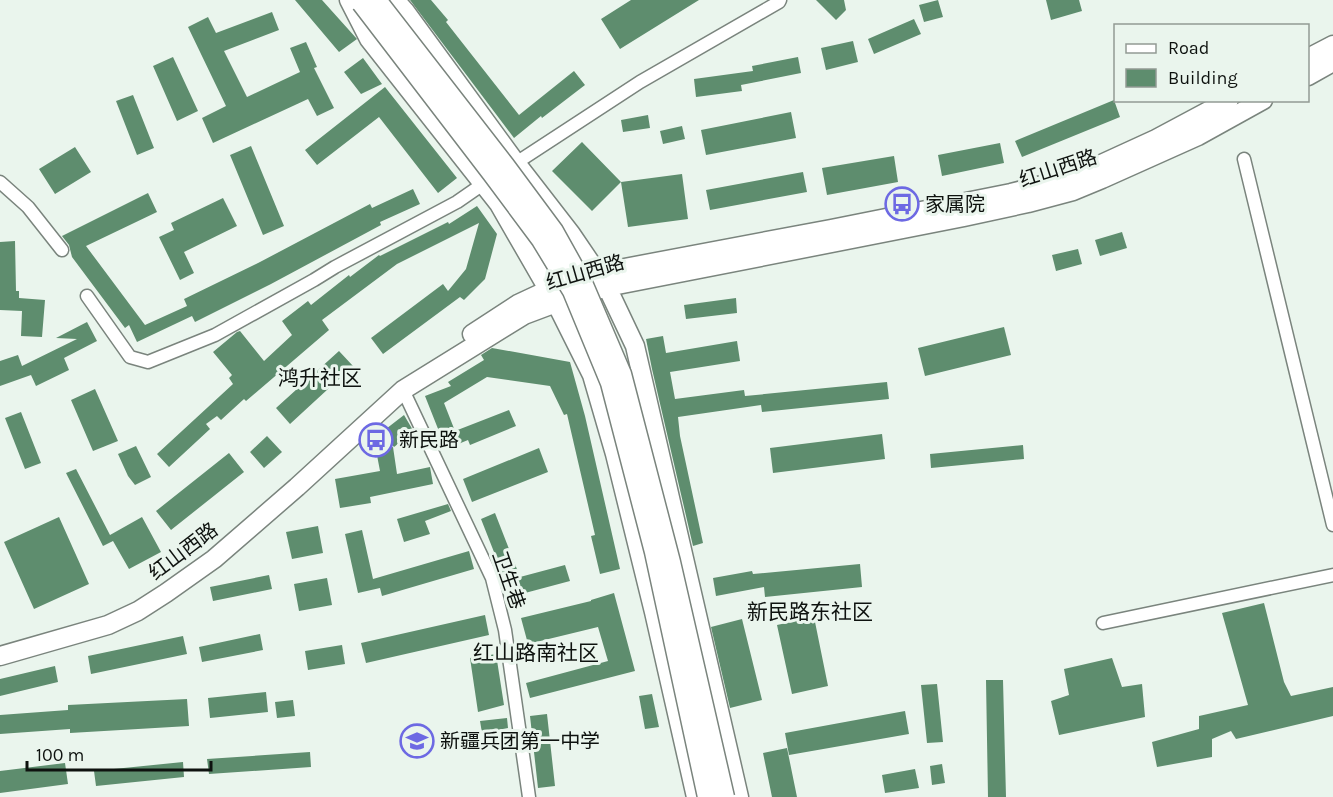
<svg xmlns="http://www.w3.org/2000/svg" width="1333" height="797" font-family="Karla,'Noto Sans SC',sans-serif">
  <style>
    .building { fill: #5e8d6e }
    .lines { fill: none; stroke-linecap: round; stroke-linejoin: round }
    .street-casing { stroke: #7a847d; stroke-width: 15 }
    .secondary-casing { stroke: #7a847d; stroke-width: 21 }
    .street { stroke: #fff; stroke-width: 12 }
    .secondary { stroke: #fff; stroke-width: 18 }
    .secondary-bridge-casing { stroke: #7a847d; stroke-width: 21; stroke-linecap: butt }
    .secondary-bridge { stroke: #fff; stroke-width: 18 }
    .labels { text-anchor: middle; stroke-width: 6; stroke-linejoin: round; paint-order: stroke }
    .street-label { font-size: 20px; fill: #0e120f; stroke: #eaf5ed }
    .poi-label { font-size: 20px; fill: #0e120f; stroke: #eaf5ed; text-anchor: start }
    .neighbourhood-label { font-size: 21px; fill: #0e120f; stroke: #eaf5ed }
  </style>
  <rect width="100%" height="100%" fill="#eaf5ed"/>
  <path class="building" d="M295,0H322L357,39L339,52Z
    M410,0H431L448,20L446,22L519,115L574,71L585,85L542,118L541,116L514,138Z
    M631,0H699L620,49L601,19Z
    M816,0H844L846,10L836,20Z
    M938,0L943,17L924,22L919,5Z
    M1046,0H1079L1082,11L1051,20Z
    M272,12L279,30L224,51L247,97L300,72L290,48L306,42L317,67L314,68L334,108L317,116L308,99L213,143L202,118L226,106L188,27L208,17L216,33Z
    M914,19L921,34L874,54L868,39Z
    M853,41L858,62L826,70L821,48Z
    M173,57L198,111L177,121L153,66Z
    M798,57L801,73L741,85L742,91L696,97L694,79L753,71L752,66Z
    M363,58L382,84L361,94L344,72Z
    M385,87L457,178L438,193L379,117L317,165L305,150Z
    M133,95L154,148L137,155L116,101Z
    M1114,100L1120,117L1022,157L1015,141Z
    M791,112L796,138L706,155L701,130Z
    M648,115L650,128L623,132L621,120Z
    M682,126L685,139L663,144L660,131Z
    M582,142L621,182L592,211L552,171Z
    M1000,143L1004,163L942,176L938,155Z
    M251,146L284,226L263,235L230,155Z
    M75,147L91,172L55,194L39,169Z
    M894,156L898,182L827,195L822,168Z
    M803,172L807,192L710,210L706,190Z
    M682,174L688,219L628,227L621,182Z
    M413,189L420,204L380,222L381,225L271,284L195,322L192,316L137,342L129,325L125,328L72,257L69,245L62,236L148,193L157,212L86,246L145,325L187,306L184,299L260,262L370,204L372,208Z
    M223,198L237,226L184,252L194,273L180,280L159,237L174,230L171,223Z
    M477,206L497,234L485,279L464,300L460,297L383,354L371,338L443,284L448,291L466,269L479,223L397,264L322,320L329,330L246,401L244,399L221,420L217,416L206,424L210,429L169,467L157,454L233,384L229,378L232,375L213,352L237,332L240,331L264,361L292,335L282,321L308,301L311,305L349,275L350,277L379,255L380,256L448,222L449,224Z
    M1122,232L1127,248L1100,256L1095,240Z
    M15,241L16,291H19V298L45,300L42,337L21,336L22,311L0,310V242Z
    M1078,249L1082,264L1056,271L1052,255Z
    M736,298L737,313L686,319L684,305Z
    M87,322L97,341L64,358L69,370L36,386L31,375L0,386V361L18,355L22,366L77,339L56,338Z
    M1004,327L1011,355L925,376L918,348Z
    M663,336L666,353L737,341L740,361L670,372L675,399L744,390L745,396L887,382L889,399L762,412L761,405L678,417L680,436L703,543L693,546L652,369L646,339Z
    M492,348L570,362L585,416L620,569L600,574L591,536L595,535L567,414L564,415L550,386L487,377L444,403L455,431L509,410L516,426L470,445L468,440L446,449L425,396L451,386L448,382L484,360L481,355Z
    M339,351L353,366L290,424L276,408Z
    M95,389L118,441L93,451L71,400Z
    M21,412L41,463L25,469L5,418Z
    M404,415L414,432L394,447L382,432Z
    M882,434L885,459L773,473L770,448Z
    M267,436L282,452L264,468L250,452Z
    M1023,445L1024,459L931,468L930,454Z
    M136,446L151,477L135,485L128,476L118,454Z
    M393,447L397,474L430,467L433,484L370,497L371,503L340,508L335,479L380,471L376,450Z
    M539,448L548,472L472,502L463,479Z
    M229,453L244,472L171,530L156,511Z
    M76,469L110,535L142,517L161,552L129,569L113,541L103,546L66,473Z
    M448,504L451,511L425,521L430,534L404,542L397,519Z
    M495,513L520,577L565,565L570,581L510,597L505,580L481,519Z
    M59,517L89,584L34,609L4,542Z
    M318,526L323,553L292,559L286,532Z
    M362,530L373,579L469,551L474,569L382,596L380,588L358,593L345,534Z
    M860,564L862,587L765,597L764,587L716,596L713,578L752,571L753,574Z
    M269,575L272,589L213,601L210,587Z
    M327,578L332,605L299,611L294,584Z
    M614,593L635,671L530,698L526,683L608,661L598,627L528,644L521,618L591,601V600Z
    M1264,603L1284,682L1291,696L1333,687V716L1236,739L1231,731L1212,739V757L1157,767L1152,742L1199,729V716L1248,705L1222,613Z
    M485,615L489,635L366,663L361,643Z
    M814,617L828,686L792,694L777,625Z
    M742,619L762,700L730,708L711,627Z
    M260,634L263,650L202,662L199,647Z
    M183,636L187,654L91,674L88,656Z
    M342,645L345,664L308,670L305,651Z
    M496,654L504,705L478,712L470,658Z
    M1112,658L1122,687L1142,684L1145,717L1059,735L1051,701L1069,695L1064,669Z
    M55,666L58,682L0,696V679Z
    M986,680H1003L1006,797H988Z
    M937,684L943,742L927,743L921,685Z
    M266,692L268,712L210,718L208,698Z
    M652,694L659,727L645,729L639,696Z
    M187,699L189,726L70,733V729L0,734V715L68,710V705Z
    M293,700L295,716L277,718L275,702Z
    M905,711L909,734L789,755L785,733Z
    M547,714L555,786L538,788L530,716Z
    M507,718L508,728L482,733L480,721Z
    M787,748L797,797H772L763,753Z
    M310,752L311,767L209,774L207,759Z
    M183,762L184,777L96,786L94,771Z
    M65,763L68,784L0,793V771Z
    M942,764L945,783L932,785L930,766Z
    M915,769L919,788L885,793L882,775Z"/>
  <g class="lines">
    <defs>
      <path id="street" d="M1244,159L1333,525
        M516,163L640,82L779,2L780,0
        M0,182L28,207L62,250
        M87,296L130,357L148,362L215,335L314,280L335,267L457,202L483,184
        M403,390L492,578L505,630L529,797
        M1103,623L1333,575"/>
      <path id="secondary" d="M349,0L369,39L499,204L556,303L592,375L615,454L654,612L696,797
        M395,0L405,11L516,163L571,234L607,287L635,346L739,797
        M1308,58L1333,45
        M1308,76L1333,62
        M472,334L518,304L548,290L598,273L831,229L1011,193L1073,177L1156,139L1229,100
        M0,656L108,625L138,611L166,593L214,559L297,487L403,390L524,315L556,303L607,287L964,217L1028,203L1073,191L1102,179L1198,136L1263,100"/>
    </defs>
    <use href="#street" class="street-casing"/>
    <use href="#secondary" class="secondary-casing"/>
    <use href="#street" class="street"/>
    <use href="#secondary" class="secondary"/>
    <defs>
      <path id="secondary-bridge" d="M377,0L505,165L554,231L584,285L622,374L671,562L725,797
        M361,3L492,174L541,240L572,291L610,383L654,552L707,797"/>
    </defs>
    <use href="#secondary-bridge" class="secondary-bridge-casing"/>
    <use href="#secondary-bridge" class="secondary-bridge"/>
  </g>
  <defs>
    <symbol id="bus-ring" viewBox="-11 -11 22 22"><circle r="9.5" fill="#eaf5ed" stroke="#6d69e3" stroke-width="1.5"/><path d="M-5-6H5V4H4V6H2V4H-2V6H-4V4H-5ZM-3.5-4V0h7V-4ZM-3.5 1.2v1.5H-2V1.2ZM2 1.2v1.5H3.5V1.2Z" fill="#6d69e3"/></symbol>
    <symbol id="school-ring" viewBox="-11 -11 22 22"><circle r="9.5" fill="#eaf5ed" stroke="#6d69e3" stroke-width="1.5"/><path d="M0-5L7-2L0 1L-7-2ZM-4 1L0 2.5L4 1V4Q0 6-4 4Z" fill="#6d69e3"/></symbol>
  </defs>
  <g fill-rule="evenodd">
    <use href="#bus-ring" x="883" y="185" width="38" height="38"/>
    <use href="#bus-ring" x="357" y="421" width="38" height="38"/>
    <use href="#school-ring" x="398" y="722" width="38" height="38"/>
  </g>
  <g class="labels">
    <g class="street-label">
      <text transform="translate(1058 168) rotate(-18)" y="7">红山西路</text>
      <text transform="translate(585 272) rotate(-16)" y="7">红山西路</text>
      <text transform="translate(183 551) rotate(-37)" y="7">红山西路</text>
      <text transform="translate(509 580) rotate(71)" y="7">卫生巷</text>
    </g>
    <g class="poi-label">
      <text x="925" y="211">家属院</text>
      <text x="399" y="447">新民路</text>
      <text x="440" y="748">新疆兵团第一中学</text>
    </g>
    <g class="neighbourhood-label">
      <text x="320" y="385">鸿升社区</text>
      <text x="810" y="619">新民路东社区</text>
      <text x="536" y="660">红山路南社区</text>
    </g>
  </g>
  <rect x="1114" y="24" width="195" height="78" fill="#eaf5ed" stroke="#929a94" stroke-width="1.5"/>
  <rect x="1126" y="44" width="30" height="9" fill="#ffffff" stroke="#929a94" stroke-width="1.5"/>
  <text x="1168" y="54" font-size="18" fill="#0e120f">Road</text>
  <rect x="1126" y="69" width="30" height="18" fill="#5e8d6e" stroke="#929a94" stroke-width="1.5"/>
  <text x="1168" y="84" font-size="18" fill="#0e120f">Building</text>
  <path d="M27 761v9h184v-9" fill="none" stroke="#0e120f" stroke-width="3"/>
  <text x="36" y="761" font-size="18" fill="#0e120f" stroke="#eaf5ed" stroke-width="4.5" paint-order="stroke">100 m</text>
</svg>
